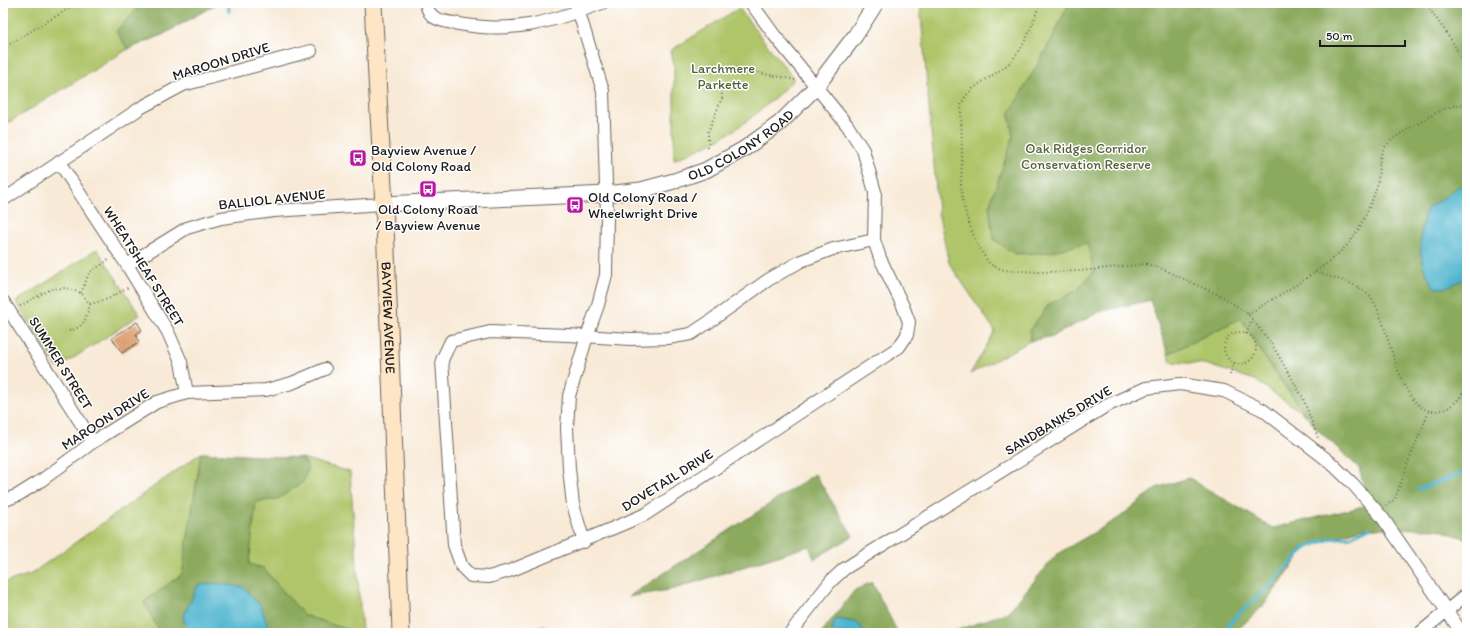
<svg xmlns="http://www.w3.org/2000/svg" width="1470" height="636" font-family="Itim,sans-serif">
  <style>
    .green { fill: #afc569; stroke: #667042 }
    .forest { fill: #8baa5d; stroke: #54633c }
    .water { fill: #50b5cf; stroke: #366876 }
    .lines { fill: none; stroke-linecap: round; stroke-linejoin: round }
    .stream { stroke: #50b5cf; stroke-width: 3.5 }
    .building { fill: #de9f72 }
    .minor-casing { stroke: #69645d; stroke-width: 14 }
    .tertiary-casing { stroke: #69645d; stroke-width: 17 }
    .secondary-casing { stroke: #69645d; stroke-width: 19 }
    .path { stroke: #69645d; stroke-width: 2; stroke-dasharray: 1 3; stroke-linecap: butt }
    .minor { stroke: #fff; stroke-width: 12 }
    .tertiary { stroke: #fff; stroke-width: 15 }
    .secondary { stroke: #fde5c5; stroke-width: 17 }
    .labels { text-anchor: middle; stroke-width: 3; stroke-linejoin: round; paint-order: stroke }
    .street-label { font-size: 14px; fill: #1c1c1c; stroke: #fff }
    .park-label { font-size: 14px; fill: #57603b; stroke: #fff }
    .poi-label { font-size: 14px; fill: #1c1c1c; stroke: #fff; text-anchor: start }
  </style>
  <rect width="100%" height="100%" fill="#fff"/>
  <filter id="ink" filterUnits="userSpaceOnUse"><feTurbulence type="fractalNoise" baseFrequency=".025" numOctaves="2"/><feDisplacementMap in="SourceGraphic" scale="8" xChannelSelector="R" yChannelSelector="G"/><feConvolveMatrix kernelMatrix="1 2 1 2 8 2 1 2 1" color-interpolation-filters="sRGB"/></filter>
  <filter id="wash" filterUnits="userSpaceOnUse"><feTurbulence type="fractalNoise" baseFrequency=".012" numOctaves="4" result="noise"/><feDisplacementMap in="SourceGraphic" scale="16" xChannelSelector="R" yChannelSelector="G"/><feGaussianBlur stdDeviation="0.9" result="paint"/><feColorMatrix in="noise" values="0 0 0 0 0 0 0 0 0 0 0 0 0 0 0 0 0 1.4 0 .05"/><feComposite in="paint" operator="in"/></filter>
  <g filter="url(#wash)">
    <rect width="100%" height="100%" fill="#f8ead7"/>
    <path class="green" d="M3,3H218L162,35L128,49L3,126Z
      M920,3H1467L1150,300L1099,312L1053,336L1030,341L970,374L995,331L949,263L938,212Z
      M739,8L757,32L794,79C772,101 747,124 719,139C705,147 689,153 674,160V65L670,51Z
      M97,249L140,315L58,368L16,302Z
      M1241,317L1268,363L1307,416L1255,380L1205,364L1171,362L1168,354Z
      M201,453L302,458L350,472L362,633H3V583L31,574Z"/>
    <path class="forest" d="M143,3H218L162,35L128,49L116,31Z
      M1069,3H1467V539L1437,529L1363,528L1306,547L1264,605L1234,633H1023L1018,632L950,633L1008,612L1057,554L1119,518L1156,488L1189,478L1273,528L1369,505L1359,468L1316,428L1268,363L1241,318L1168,354L1150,300L1099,312L1053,336L1030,341V330L1049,304L1078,290L1094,271L1087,243L1045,253L1015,254L993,239L989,206L1013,137L1009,114L1051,41Z
      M201,453L302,458L308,467L303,482L278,499L256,502L249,564L263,568L304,615L349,630V633H160L144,602L182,574Z
      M815,474L853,536L814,559L809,546L674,589L628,597Z
      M872,582L898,633H821L855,590Z
      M545,626L548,633H517Z"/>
    <path class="water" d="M1467,183V278L1444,288H1435C1420,267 1418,247 1423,223C1424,217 1425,212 1428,208C1432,203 1439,202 1444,198C1451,192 1457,186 1467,183Z
      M217,583L243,587L261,606L270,633H188L183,617L198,585Z
      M838,619L858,623L865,633H832L834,621Z"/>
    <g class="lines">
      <path class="stream" d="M228,3L229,11
        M1418,489L1467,472
        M1222,633L1238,614L1258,597L1305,548L1332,538L1350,537L1369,528"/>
    </g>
    <g id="blocks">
      <path class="building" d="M137,322L142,330L136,334L139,342L122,353L112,338Z"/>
    </g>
  </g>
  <g filter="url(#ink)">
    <use href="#blocks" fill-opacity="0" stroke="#69645d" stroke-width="1"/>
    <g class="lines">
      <defs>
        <path id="minor" d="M426,3C429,21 443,21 459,24C515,34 550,22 602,3
          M576,3L603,91L607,216L606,275L598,305L587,336L569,396L567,428L569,469L573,505L584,542
          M751,3L775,36L847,125L863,150L875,192L874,240L880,258L903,306L909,322L907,335L899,347L646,514L623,524L512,570L489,577L471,576L462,567L454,545L442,360L451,341L490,332L568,335L630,339L668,338L691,334L709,322L768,280L801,261L833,249L874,240
          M59,162L127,265L168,332L181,362L187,393
          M3,200L142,107L183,85L311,51
          M127,265L187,228L221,218L274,211L383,204
          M3,301L93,442
          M3,501L18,495L42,480L93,442L157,402L187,393L266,390L292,383L325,369
          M790,633L831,581L844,569L1106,406L1146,388L1180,384L1224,391L1263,410L1330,462L1353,484L1382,517L1462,633
          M1420,633L1467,594"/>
        <g id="tertiary">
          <path id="s1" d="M383,204L607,194L641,190L674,181L706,170L744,149L780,123L816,87L855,36L876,3"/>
        </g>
        <g id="secondary">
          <path id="s2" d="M373,3L385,224L401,633"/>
        </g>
      </defs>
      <use href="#minor" class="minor-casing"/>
      <use href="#tertiary" class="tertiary-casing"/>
      <use href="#secondary" class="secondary-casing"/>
      <path class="path" d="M1040,3C1033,22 1027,43 1013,59C999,76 966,85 961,106L962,156L961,183L962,198L967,218L976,242L988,262L993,266L1004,270L1040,272L1080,271L1146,264L1160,268L1223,297L1248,314L1271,343L1302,396L1318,438
        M1425,3C1436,19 1458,46 1463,64C1467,77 1465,91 1465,104
        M3,48L78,3
        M739,69L796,80
        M708,148V132L722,98V84
        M1315,272C1333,278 1361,283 1372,299C1389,322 1398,412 1434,411C1441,411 1448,409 1453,404C1459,400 1463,393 1467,388
        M81,293L89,273L110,259
        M90,304L108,299L129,287
        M20,306L51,289L66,288L81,293L90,304C85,320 86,326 69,331
        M1248,314C1283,293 1320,273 1349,243C1357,235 1375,197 1377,185C1380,173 1377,158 1385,147C1394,136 1407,130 1420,122C1436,113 1447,105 1467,104
        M1224 348a16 16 0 1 1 32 0a16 16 0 1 1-32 0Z
        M1246,334L1252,319
        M1230,375L1234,363
        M1386,506L1395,499L1407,465L1429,411"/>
      <use href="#minor" class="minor"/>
      <use href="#tertiary" class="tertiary"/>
      <use href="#secondary" class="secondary"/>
    </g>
  </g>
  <defs>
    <symbol id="bus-square" viewBox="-11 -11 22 22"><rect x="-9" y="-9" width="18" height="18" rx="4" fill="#b5179e" stroke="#fff"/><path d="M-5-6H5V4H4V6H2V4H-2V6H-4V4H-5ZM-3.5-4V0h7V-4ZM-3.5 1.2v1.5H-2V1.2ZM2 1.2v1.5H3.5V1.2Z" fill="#fff"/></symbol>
  </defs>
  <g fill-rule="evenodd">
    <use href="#bus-square" x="348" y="148" width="20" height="20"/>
    <use href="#bus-square" x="418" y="179" width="20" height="20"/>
    <use href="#bus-square" x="565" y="195" width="20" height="20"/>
  </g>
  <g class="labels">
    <g class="street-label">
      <text transform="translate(221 61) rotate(-17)" y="5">MAROON DRIVE</text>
      <text dy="5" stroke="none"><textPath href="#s1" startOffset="369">OLD COLONY ROAD</textPath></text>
      <text transform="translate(272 199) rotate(-6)" y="5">BALLIOL AVENUE</text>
      <text transform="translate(144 266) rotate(58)" y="5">WHEATSHEAF STREET</text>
      <text dy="5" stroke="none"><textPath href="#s2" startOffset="315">BAYVIEW AVENUE</textPath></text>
      <text transform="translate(61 363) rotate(58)" y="5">SUMMER STREET</text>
      <text transform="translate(105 419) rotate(-33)" y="5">MAROON DRIVE</text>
      <text transform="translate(1058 420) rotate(-31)" y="5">SANDBANKS DRIVE</text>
      <text transform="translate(667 480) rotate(-32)" y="5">DOVETAIL DRIVE</text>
    </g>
    <g class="park-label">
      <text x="723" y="73">Larchmere<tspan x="723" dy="16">Parkette</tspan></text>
      <text x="1086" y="153">Oak Ridges Corridor<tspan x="1086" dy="16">Conservation Reserve</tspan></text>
    </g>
    <g class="poi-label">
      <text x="371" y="155">Bayview Avenue /<tspan x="371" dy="16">Old Colony Road</tspan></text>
      <text x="588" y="202">Old Colony Road /<tspan x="588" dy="16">Wheelwright Drive</tspan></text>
      <text x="428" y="214" text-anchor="middle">Old Colony Road<tspan x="428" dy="16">/ Bayview Avenue</tspan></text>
    </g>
  </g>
  <rect width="1470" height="636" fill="none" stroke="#fff" stroke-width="16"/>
  <path d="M1320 40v6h85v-6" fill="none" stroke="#1c1c1c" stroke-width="2"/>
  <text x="1326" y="40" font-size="12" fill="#1c1c1c" stroke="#ffffff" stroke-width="3" paint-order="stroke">50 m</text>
</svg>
